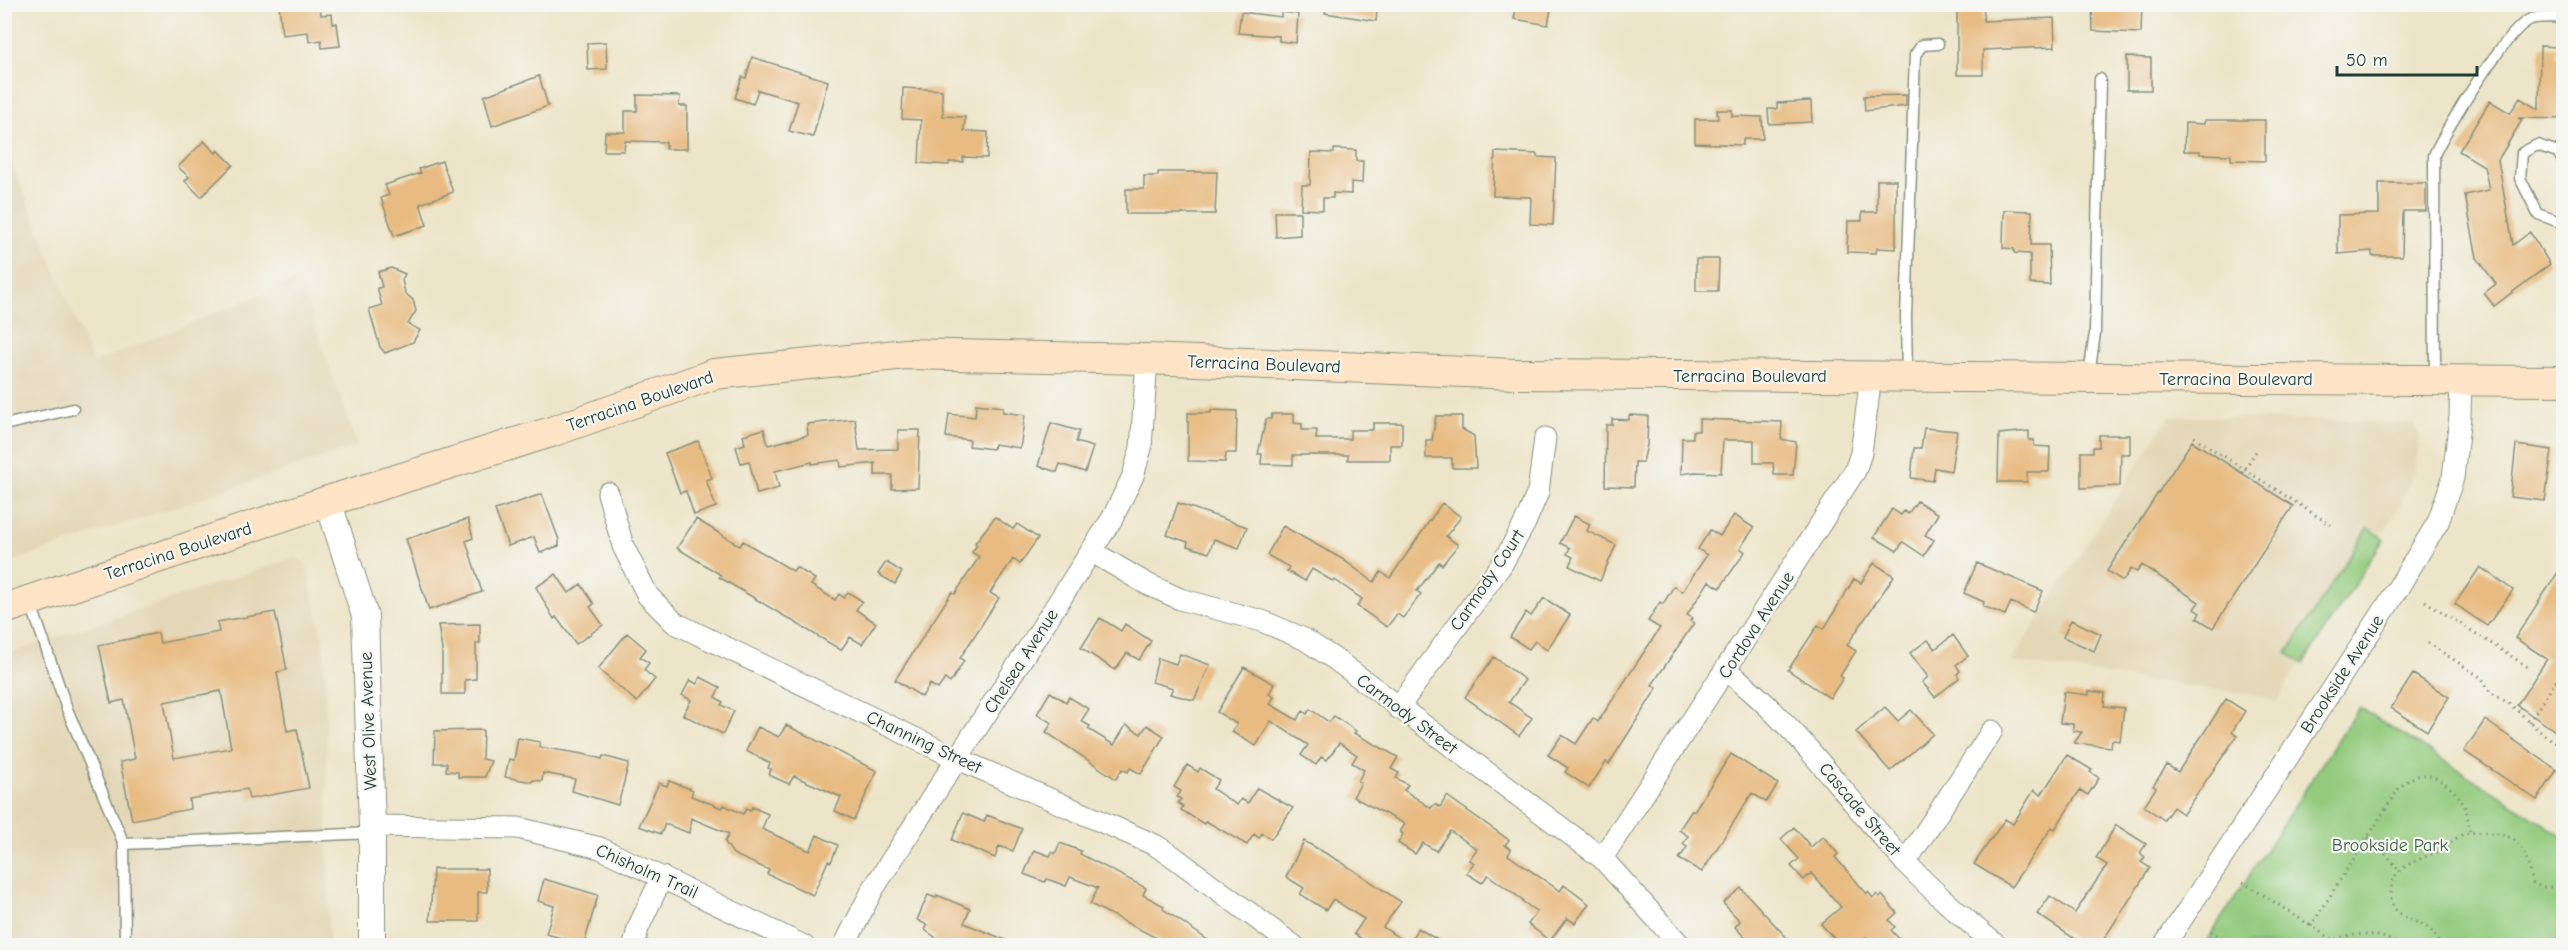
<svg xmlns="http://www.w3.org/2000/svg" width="2568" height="950" font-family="'Comic Neue',sans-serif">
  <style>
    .built { fill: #e3d7b7 }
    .green { fill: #93ca7d; stroke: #598458; stroke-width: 1.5 }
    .building { fill: #e8bb82; fill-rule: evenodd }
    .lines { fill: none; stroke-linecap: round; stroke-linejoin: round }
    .service-casing { stroke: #86917e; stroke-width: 13 }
    .minor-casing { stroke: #86917e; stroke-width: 23 }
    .tertiary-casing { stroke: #86917e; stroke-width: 28 }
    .secondary-casing { stroke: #86917e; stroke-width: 32 }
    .path { stroke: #86917e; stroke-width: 3; stroke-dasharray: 1.5 4.5; stroke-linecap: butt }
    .service { stroke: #fff; stroke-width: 10 }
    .minor { stroke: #fff; stroke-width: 21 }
    .tertiary { stroke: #fff; stroke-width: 26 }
    .secondary { stroke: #fee4c6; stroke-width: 30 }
    .labels { text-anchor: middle; stroke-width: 4.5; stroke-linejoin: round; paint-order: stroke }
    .street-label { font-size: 18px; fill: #1f3d34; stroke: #f6f6f2 }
    .park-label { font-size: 18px; fill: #3c6046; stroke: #f6f6f2 }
  </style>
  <rect width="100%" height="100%" fill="#f6f6f2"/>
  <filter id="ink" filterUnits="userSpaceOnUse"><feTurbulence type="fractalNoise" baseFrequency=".0167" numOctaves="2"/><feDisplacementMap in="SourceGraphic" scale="12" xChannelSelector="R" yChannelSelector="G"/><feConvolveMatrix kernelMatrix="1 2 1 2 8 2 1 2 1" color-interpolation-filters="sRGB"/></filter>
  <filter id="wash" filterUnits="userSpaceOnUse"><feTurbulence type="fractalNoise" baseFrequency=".008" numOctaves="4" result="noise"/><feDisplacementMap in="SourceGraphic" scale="24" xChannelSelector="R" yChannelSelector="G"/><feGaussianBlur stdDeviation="1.35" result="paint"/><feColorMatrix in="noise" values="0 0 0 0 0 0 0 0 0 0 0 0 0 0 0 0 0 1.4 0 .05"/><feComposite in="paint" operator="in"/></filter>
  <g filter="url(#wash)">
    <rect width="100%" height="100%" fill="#ede5c9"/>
    <path class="built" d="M4,144L93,363L299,279L357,446L5,564Z
      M2169,416L2413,423L2420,435L2416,466L2399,507L2276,702L2260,696L2011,662Z
      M296,557L306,564L323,640L326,699L329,945H5L4,655Z"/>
    <path class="green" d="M2368,528L2384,539L2303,664L2287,653Z
      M2359,707L2563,836V945H2204Z"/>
    <g id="blocks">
      <path class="building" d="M279,4H320L321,15L332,14L333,24L337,23L340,46L322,48L321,40L309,42L308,32L282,35Z
        M1326,4H1378L1376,21L1325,13Z
        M1517,4H1552L1548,25L1514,19Z
        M2092,4H2142L2141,33L2093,31Z
        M1957,5L1984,6L1983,21L2054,18L2055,47L1983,50V75H1957Z
        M1241,12L1281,17V12L1298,14L1296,43L1279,41V36L1238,33Z
        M606,42L607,69L588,70L587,43Z
        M2540,46L2557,47L2556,57H2564V119L2518,118L2522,120L2498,160L2513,245L2530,232L2550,264L2494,306L2484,293L2496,284L2477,258L2465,195L2489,190L2484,166L2459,151L2490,101L2510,113L2520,98L2539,110Z
        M752,57L828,81L813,137L789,131L798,102L758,90L753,104L735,98L742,77L746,78Z
        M2127,57L2151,58V90H2127Z
        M539,76L548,106L492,126L484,96Z
        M903,88L942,90L943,116L965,117L964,131L988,132L987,158L963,157V162H949V165L919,163L921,120L902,119Z
        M637,95L680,96L679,106H687V149H666V142L625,141L624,151H604L605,132H625V111H637Z
        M1906,95V106L1865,111L1864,96Z
        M1811,101L1812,122L1769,124L1768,109H1777V103Z
        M1717,110H1732V116L1762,117L1763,139H1743V145L1695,143V119H1718Z
        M2205,120H2265V161L2231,160V155L2200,154V151H2184L2185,123L2204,124Z
        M204,141L216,153L218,150L233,165L201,197L185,181L189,177L178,167Z
        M1334,149L1356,150V161H1363L1362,183L1351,182V194L1333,193V198H1323V210L1301,209L1302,185H1310L1311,152L1334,153Z
        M1495,152L1537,154V157L1556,158L1553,225L1530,224L1531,197L1493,196Z
        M442,161L453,192L420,204L427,225L394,236L381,198L389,195L385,185L421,173L419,169Z
        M1158,172H1217L1215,214H1126V189H1144V176H1158Z
        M1877,180H1896V249L1877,248L1876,253L1847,252L1848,221H1862V212H1877Z
        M2379,183H2426V211H2403L2402,256H2372V251L2338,254V215L2379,214Z
        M2004,210L2032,211L2031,245H2049L2050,285L2030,284V254L2014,253V249L2003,248Z
        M1275,212H1300V235L1276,237Z
        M1696,259H1719L1718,291H1696Z
        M391,268L405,274L402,280L405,293L413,300L416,311L408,324L420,330L413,342L385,353L380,347L369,309L382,305L377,288L382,287L378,272Z
        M976,404L1003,407V412L1025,415L1020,448L994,444L993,449L969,446L970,440L946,437L949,414L975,417Z
        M1211,410L1237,411L1236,453H1226L1225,462L1188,461V413H1211Z
        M1272,414H1294V423L1302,424V430H1317L1316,439H1350V430H1373V423H1402V445H1390V460H1348V455H1293V465L1261,464L1262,454H1258L1266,419H1271Z
        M1629,415L1648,416L1647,445L1643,462H1635L1634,487L1605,486L1606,425H1612V419L1629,420Z
        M1436,416H1462V429L1474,436L1476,468H1452V458H1426V440H1432Z
        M855,419L859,450L898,449V430H920L918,488L892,489V475H875V463L841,467L840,460L812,464V462L775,471L779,488L757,494L749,461L741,463L736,447L745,444L743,435L764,429L768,445L808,435L807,424Z
        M1699,419L1782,422L1781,439L1796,442L1793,475H1774L1773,463H1754V440H1723L1721,473L1695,472L1681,474L1682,438H1693V431H1699Z
        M1051,423L1079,431L1076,442L1093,447L1085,472L1060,464L1057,472L1038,466Z
        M1924,428L1957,431L1951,471L1935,468L1933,481L1911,478L1914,448H1921Z
        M2029,431V440H2034V446L2050,447L2049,472H2027V482H1998L1999,434Z
        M2099,435H2130V454H2121L2120,486L2081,488V452H2093V447H2099Z
        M698,441L712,478L706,480L716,507L694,515L686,491L680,493L665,453Z
        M2192,441L2293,506L2213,628L2197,618L2200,613L2194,609L2199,602L2142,565L2137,572L2131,569L2123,581L2107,571Z
        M2516,445L2552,450L2545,501L2510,497Z
        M542,494L559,540V546L540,553L534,537L508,546L495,510Z
        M1917,501L1938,514L1925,535L1934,540L1924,556L1903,542L1897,551L1874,537L1892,509L1901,515L1904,511L1908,514Z
        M1178,503L1247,527L1239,548L1214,539L1209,553L1187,546L1188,542L1167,535Z
        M1442,503L1461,517L1446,536L1458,545L1442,565L1439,562L1417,591L1421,594L1403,618L1397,614L1387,627L1357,606L1362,599L1335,580L1334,582L1312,569L1305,581L1287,571L1289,567L1267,555L1283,526L1342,559L1374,582L1381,572L1390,578Z
        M1734,515L1754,528L1740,548L1745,552L1720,588L1709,581L1687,615L1692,618L1690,621L1694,623L1652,685L1657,688L1609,764L1606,762L1589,788L1565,772L1568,768L1548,755L1562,735L1576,744L1593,718L1598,722L1660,628L1648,621L1660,602L1663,604L1674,586L1682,592L1707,555L1698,549L1710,530L1720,536Z
        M1574,516L1590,524L1587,531L1616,545L1600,581L1569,566L1573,557L1567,554L1570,548L1560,543Z
        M995,517L1013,529L1017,524L1038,538L1020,564L1013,559L990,593L999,598L960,658L964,661L950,683L945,679L938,689L930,684L922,697L895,680L952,592L955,594L979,557L972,552L977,545L975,543Z
        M468,519L473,538L466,541L482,592L429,610L406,539Z
        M696,519L740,546L743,541L793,571L796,567L815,579L811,585L835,600L839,594L844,598L848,592L862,601L856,610L876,623L862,644L850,637L841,650L719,577L721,575L677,548Z
        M886,562L902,572L895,584L878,574Z
        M1874,563L1894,576L1847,645L1856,651L1840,676L1843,678L1830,698L1788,670L1818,625L1824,629L1854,579L1861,583Z
        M1977,563L2043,591L2033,612L2011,602L2005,615L1983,606L1984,602L1964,593Z
        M2564,563V737L2517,705L2547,659L2515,638Z
        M2480,567L2513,590L2487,626L2455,604Z
        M556,574L569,593L581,584L594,604L590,607L603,625L576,644L556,617L554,619L536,587Z
        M1544,598L1570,615L1547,650L1535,641L1529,649L1510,637L1526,612L1531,616Z
        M275,612L287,670L277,672L287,731L297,729L309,788L249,799L247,789L189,799L190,809L132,820L120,762L135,759L124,700L111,703L99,645L158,633L160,643L219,632L217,622ZM221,691L231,748L174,758L164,702Z
        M1100,618L1121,631L1125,624L1151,641L1139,660L1127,653L1115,670L1081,648Z
        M2071,620L2101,634L2094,651L2063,637Z
        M480,624V643H476V679L465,680V694H442V650L438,625Z
        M627,633L646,649L640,657L649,663L644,670L655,679L637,702L598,669Z
        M1953,635L1968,656L1956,665L1960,671L1957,674L1959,678L1935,697L1922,682L1928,677L1910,653L1928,640L1935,649Z
        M1180,654L1210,665L1194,700L1170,694L1173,688L1152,682L1158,658L1176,664Z
        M1494,657L1525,680L1509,702L1532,718L1519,736L1465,697Z
        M1244,667L1274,684L1269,694L1274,697L1270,704L1297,720L1303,711L1307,714L1310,709L1329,722L1334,716L1356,731L1354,733L1398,757L1391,769L1399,773L1396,778L1408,785L1404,790L1431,808L1435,804L1440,807L1447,796L1509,840L1505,845L1511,850L1508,855L1560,891L1564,885L1589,904L1575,923L1567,918L1550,941L1528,924L1537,912L1522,901L1523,900L1488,875L1482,883L1466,873L1474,863L1469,860L1477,849L1450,831L1436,851L1423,843L1415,854L1398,843L1403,834L1400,832L1405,824L1353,797L1361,783L1358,781L1364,770L1352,763L1357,755L1339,743L1327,760L1321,757L1316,765L1301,755L1308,745L1271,721L1256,746L1232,732L1237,724L1217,712Z
        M2413,674L2449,697L2427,731L2391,708Z
        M700,677L720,687L715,697L723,702L721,705L734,711L723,734L683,715L691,700L682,695L690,680L697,684Z
        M2089,691L2105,693L2104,706L2124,708L2120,741L2112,740L2111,747L2074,743L2082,732L2073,731V724L2060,723L2064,692L2089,695Z
        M1050,692L1066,702L1069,697L1089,709L1081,721L1090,726L1088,729L1114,745L1126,725L1141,734L1147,725L1164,736L1141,774L1130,768L1128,772L1122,769L1116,779L1046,732L1052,723L1037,714Z
        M2226,699L2245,711L2232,732L2237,736L2183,814L2173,807L2164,820L2144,806L2156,788L2153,786L2167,765L2178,772Z
        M1885,707L1898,721L1911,710L1933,734L1890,771L1856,732Z
        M2485,720L2557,770L2537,800L2464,751Z
        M786,725L877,771L854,820L835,811L841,797L794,776L789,784L769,775L771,769L768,768L770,763L746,751L758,727L779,737Z
        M483,730L482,759L491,761L485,777H458V772L446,771L447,763H434L435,731Z
        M518,738L540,742L539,747L583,754L602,759L603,756L629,763L618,805L572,791L575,779L543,773L542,781L533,780L532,782L505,777L509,759L514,760Z
        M1731,754L1778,784L1766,802L1752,793L1702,872L1679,859L1687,847L1683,844L1688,836L1679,830L1692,810L1694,811Z
        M2067,755L2092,770L2090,772L2099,778L2088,795L2080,790L2055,829L2052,827L2011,887L1974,864L2005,819L2013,824L2034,790L2041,795Z
        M1187,765L1198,772L1200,768L1219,780L1213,789L1237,805L1241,799L1248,803L1257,788L1293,808L1271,839L1262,833L1259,838L1254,834L1247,845L1206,821L1204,824L1181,810L1183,806L1178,803L1181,799L1177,797L1181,791L1174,787Z
        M669,781L693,790L691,796L722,808L724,805L743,814L746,809L750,811L752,807L768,814L762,829L810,851L817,835L838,845L831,862L828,861L813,895L767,874L769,870L733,854L725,842L729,834L691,818L689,833L665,824L661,834L639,826L659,783L667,786Z
        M963,813L984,822L987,815L1022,829L1013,851L999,846L995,858L952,840Z
        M2116,825L2146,844L2140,853L2145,857L2141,862L2150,868L2100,945H2084L2037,914L2050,896L2075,913L2107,865L2096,858Z
        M1794,827L1811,847L1823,836L1838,854L1835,857L1867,894L1868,892L1873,898L1877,894L1880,897L1882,895L1897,913L1889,920L1895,927L1891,930L1905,945H1873L1866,937L1856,945H1840L1821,924L1841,907L1811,873L1804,880L1791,866L1799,859L1781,839Z
        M1304,841L1341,862L1401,902L1383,927L1408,944L1418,928L1446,945H1371L1354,934L1364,919L1333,899L1326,910L1300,894L1304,888L1286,877Z
        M1060,843L1081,851L1080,854L1146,888L1143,895L1164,906L1163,909L1215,945H1170L1090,904L1098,888L1070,877L1066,886L1047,879L1045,882L1024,874L1034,850L1050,856L1052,852L1055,854Z
        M433,869H487V892H478V921H430Z
        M544,879L598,895L584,944L546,934L554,906L538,901Z
        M1741,888L1786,937L1777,945H1752L1735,927L1740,921L1723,903Z
        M928,895L936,898L937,895L970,909L964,923L1018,945H931L935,937L925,930L927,925L917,920Z"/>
    </g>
  </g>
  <g filter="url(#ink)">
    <use href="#blocks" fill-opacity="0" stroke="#86917e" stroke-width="1.5"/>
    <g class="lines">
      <defs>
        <path id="service" d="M2564,163L2558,152L2537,145L2522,153L2520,178L2538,214L2557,221L2564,218
          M1907,374L1906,317L1915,55L1922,45L1938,44
          M2089,375L2095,333L2100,79
          M2435,377L2434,155C2446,129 2507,28 2531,19C2540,16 2554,18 2564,17
          M4,425L73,409
          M30,601L67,709L124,844L372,833
          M124,844L125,946"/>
        <path id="minor" d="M608,493L623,546L648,596L675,623L958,759L1155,845L1171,855L1294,946
          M1091,551L1145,583L1180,599L1262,621L1304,639L1336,660L1602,858L1681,946
          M1726,670C1798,725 1845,798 1906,863C1934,893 1965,919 1997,946
          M1398,708L1502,564L1525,523L1538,492L1545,438
          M372,826L518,828L600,848L804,946
          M1602,858L1855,471L1861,453L1871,377
          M1905,863L1992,731
          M634,946L638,928L662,877
          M844,946L873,889L1112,519L1133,476L1141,448L1147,359
          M2164,946L2387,606L2438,522L2453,478L2460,416L2461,381"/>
        <path id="tertiary" d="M328,501L365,616L372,826V946"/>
        <path id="secondary" d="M4,609L328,501L551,432L714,374L906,354L1147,359L1515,374L2564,381"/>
      </defs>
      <use href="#service" class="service-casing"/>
      <use href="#minor" class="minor-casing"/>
      <use href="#tertiary" class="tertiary-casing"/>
      <use href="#secondary" class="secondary-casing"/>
      <path class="path" d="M2194,437L2331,525
        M2242,473L2257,450
        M2425,601L2528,667
        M2428,643L2482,678L2490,692L2510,704L2543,734L2564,748
        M2529,722L2564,669
        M2368,837L2378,844L2399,871
        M2243,882L2311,926
        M2211,931L2233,946
        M2400,946C2378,931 2358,932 2333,940L2311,926L2399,788C2406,782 2413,775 2424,775C2439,775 2462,795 2466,810C2468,817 2469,825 2470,833
        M2443,946C2438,940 2434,933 2428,928C2416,920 2395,917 2392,902C2385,867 2416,861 2440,851C2448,847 2454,839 2462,835C2475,830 2505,832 2516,841C2526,851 2529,870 2533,883L2541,887H2564
        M2499,946C2510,942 2518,940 2529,946"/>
      <use href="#service" class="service"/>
      <use href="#minor" class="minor"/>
      <use href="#tertiary" class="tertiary"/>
      <use href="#secondary" class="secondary"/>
    </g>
  </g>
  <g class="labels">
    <g class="street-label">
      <text transform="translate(1264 364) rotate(2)" y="6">Terracina Boulevard</text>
      <text x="1750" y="382">Terracina Boulevard</text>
      <text x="2236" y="385">Terracina Boulevard</text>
      <text transform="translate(640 401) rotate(-19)" y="6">Terracina Boulevard</text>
      <text transform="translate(178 551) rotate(-18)" y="6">Terracina Boulevard</text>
      <text transform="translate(1487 580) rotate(-56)" y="6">Carmody Court</text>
      <text transform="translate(1756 625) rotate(-57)" y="6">Cordova Avenue</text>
      <text transform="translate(1021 661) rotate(-57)" y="6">Chelsea Avenue</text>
      <text transform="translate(2342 674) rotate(-57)" y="6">Brookside Avenue</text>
      <text transform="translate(1407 714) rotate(37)" y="6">Carmody Street</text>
      <text transform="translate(368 721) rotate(-92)" y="6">West Olive Avenue</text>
      <text transform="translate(924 742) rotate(25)" y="6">Channing Street</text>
      <text transform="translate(1860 809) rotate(50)" y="6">Cascade Street</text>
      <text transform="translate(647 871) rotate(24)" y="6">Chisholm Trail</text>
    </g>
    <g class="park-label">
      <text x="2390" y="851">Brookside Park</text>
    </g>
  </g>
  <rect width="2568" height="950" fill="none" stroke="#f6f6f2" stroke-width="24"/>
  <path d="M2337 66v9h140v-9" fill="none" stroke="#1f3d34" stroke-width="3"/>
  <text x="2346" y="66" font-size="18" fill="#1f3d34" stroke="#f6f6f2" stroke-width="4.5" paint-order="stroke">50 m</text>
</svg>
